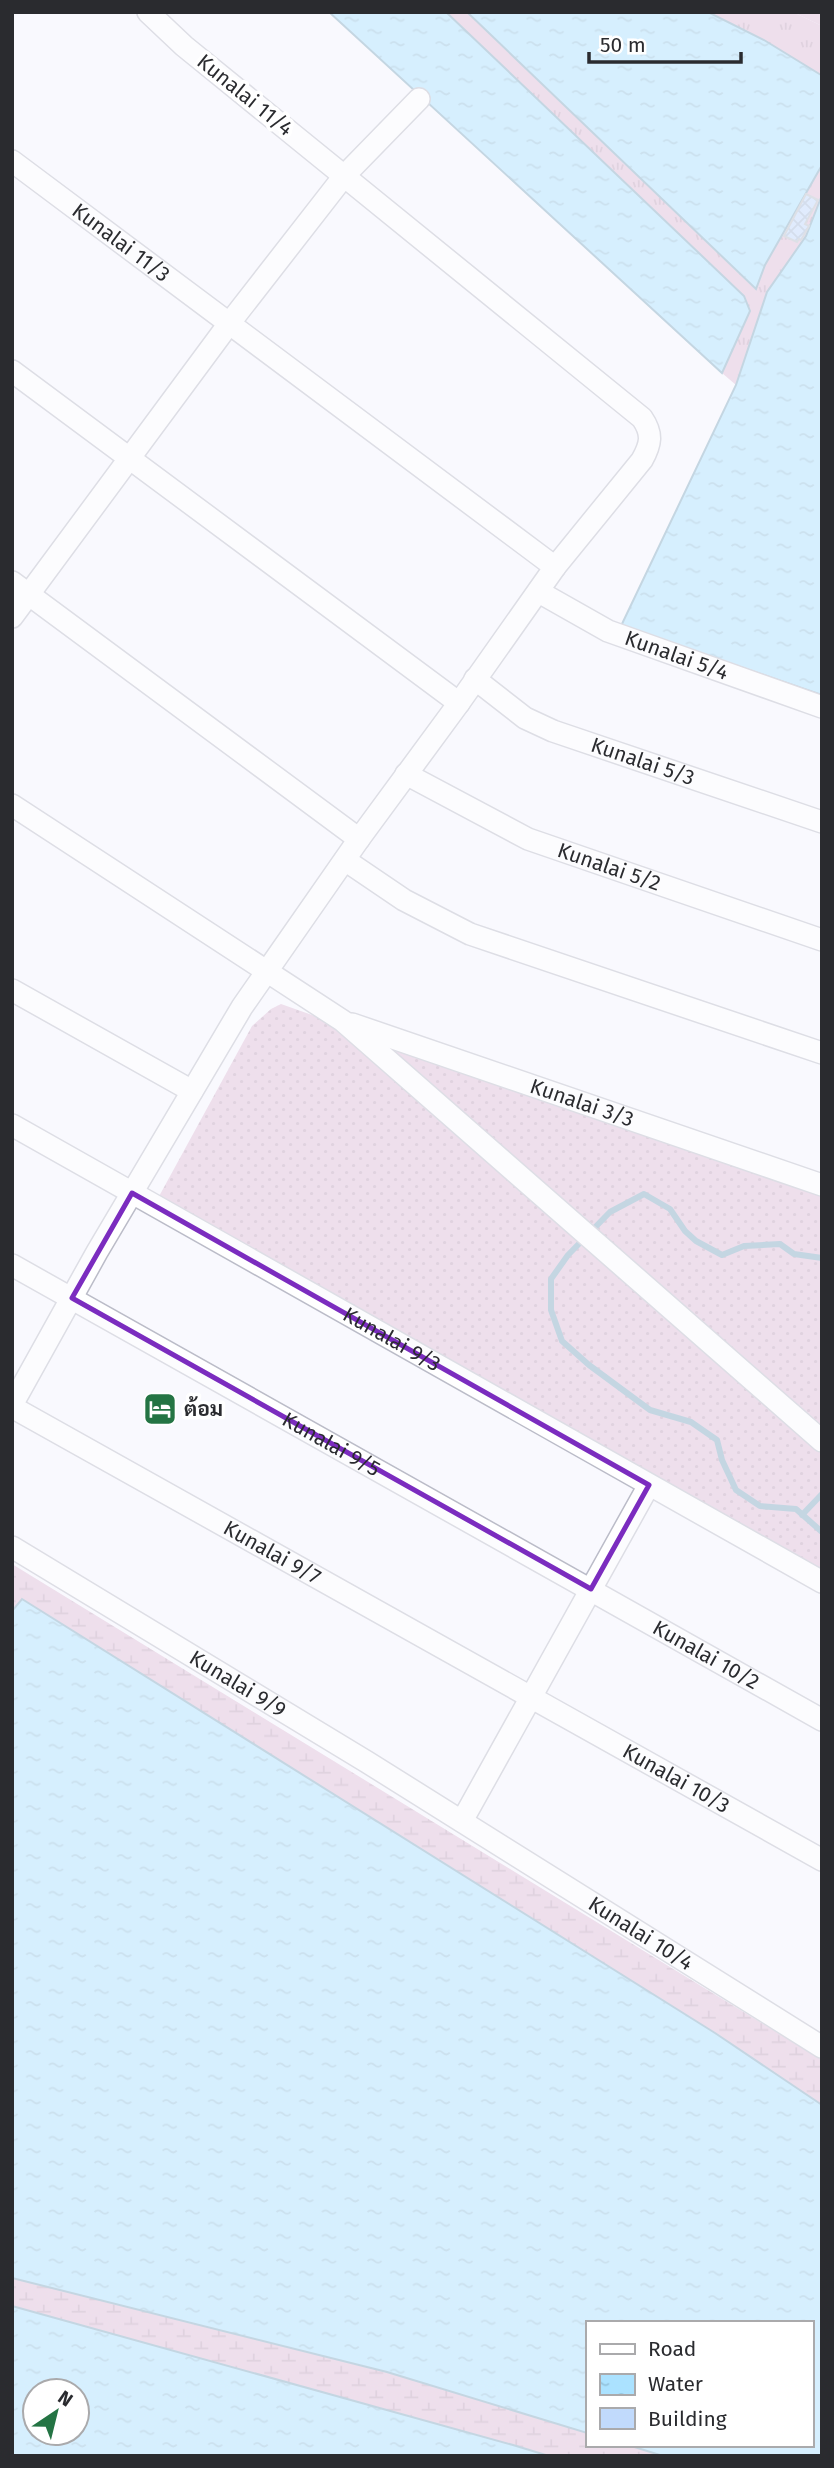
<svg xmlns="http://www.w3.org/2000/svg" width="834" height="2468" font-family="'Fira Sans',Sarabun,sans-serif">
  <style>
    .grass { fill: url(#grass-tufts) }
    .wetland { fill: url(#wetland-marsh) }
    .garden { fill: url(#garden-dots) }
    .water { fill: url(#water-ripples); stroke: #84abc1; stroke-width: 2; fill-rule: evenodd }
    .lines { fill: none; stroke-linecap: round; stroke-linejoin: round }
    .stream { stroke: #84abc1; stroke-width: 6 }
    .building { fill: url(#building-cross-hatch); stroke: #bbc2cb; stroke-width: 2 }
    .minor-casing { stroke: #bbbcc8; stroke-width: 24 }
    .minor { stroke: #fff; stroke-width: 21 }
    .marked { fill: none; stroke: #7b2cbf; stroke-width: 5; stroke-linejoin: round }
    .labels { text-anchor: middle; stroke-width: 7; stroke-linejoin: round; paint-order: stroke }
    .street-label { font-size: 21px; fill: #2a2b2f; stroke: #fff }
    .poi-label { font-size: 21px; font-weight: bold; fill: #2a2b2f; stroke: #fff; text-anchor: start }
  </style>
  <defs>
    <pattern id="grass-tufts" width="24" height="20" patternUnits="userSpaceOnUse" patternTransform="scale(1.75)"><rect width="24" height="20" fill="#dfbed8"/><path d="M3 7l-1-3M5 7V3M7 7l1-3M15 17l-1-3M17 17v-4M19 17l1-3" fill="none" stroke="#c0a3ba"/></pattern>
    <pattern id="wetland-marsh" width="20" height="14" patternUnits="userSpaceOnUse" patternTransform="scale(1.75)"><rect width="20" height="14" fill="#dfbed8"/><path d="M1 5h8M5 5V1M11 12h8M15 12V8" fill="none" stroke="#c0a3ba"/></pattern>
    <pattern id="garden-dots" width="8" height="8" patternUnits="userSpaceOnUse" patternTransform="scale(1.75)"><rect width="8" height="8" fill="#dfbed8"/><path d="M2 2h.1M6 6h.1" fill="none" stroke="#c0a3ba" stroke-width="1.8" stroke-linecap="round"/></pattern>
    <pattern id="water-ripples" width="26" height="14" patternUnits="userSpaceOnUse" patternTransform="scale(1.75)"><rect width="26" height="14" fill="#abe2ff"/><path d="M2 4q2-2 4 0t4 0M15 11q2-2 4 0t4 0" fill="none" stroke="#93c2db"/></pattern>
    <pattern id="building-cross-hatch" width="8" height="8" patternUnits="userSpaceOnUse" patternTransform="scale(1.75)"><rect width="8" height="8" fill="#c1dafc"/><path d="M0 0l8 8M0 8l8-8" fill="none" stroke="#a6bbd8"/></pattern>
  </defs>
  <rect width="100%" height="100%" fill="#f9f9fe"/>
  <path class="grass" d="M446,12H467L755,289L765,265L822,165V195L806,236L767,292L736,385L722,373L750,311L744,296Z
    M708,12H793L822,26V76L764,40Z"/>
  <path class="wetland" d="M793,12H822V26Z
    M12,1564L822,2060V2105L715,2033L22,1599L12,1611Z
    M12,2278L387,2372L587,2433V2445H628L663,2456H549L12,2306Z"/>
  <path class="garden" d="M281,1004L822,1196V1573L157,1200L252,1026L271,1009Z"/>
  <path class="water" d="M329,12H446L744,296L750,311L722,373Z
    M467,12H708L764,40L821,75L822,165L765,265L756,289Z
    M822,195V695L621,626L736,385L767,292L806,236Z
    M22,1599L715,2033L822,2105V2456H663L628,2445H811V2323H587V2433L387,2372L12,2278V1611Z
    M12,2306L513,2445L549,2456H12ZM77,2391V2433H35V2391Z"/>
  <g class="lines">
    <path class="stream" d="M822,1258L794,1254L780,1244L744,1246L722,1255L696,1241L685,1231L670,1209L644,1194L610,1212L568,1255L551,1279V1310L562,1341L589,1365L650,1410L691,1422L717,1440L722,1460L736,1490L760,1506L796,1509L822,1532
      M802,1515L822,1494"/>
  </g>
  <path class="building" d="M806,194L818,200L805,224L809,226L801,240L799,239L797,242L784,236Z"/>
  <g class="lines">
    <defs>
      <g id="minor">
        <path id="s1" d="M12,161L555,567"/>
        <path d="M12,371L459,703"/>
        <path d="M12,582L359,839"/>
        <path id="s2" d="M539,592L608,631L822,707"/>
        <path d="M12,617L228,325L344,176L419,99"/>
        <path id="s3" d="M475,679L525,718L553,731L822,822"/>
        <path id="s4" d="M406,774L528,839L822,940"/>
        <path d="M12,805L343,1021L822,1441"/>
        <path d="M345,860L404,900L470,934L822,1053"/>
        <path d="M12,990L192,1091"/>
        <path id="s5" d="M352,1024L822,1185"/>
        <path id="s6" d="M12,1125L822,1582"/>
        <path id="s7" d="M12,1265L822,1720"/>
        <path d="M12,1405L97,1252L242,1007L359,839L459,703L555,567L642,460C651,444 653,434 642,418L184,46L148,12"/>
        <path id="s8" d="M12,1407L822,1860"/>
        <path id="s9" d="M12,1547L367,1762L822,2047"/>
        <path d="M462,1821L649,1485"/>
      </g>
    </defs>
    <use href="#minor" class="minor-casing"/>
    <use href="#minor" class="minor"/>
  </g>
  <path d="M0 0H834V2468H0ZM132,1193L649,1485L591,1589L72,1298Z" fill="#f9f9fe" fill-opacity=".55" fill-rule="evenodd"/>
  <path class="marked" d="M132,1193L649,1485L591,1589L72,1298Z"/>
  <defs>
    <symbol id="hotel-square" viewBox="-11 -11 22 22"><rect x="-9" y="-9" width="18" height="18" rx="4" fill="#247444" stroke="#fff"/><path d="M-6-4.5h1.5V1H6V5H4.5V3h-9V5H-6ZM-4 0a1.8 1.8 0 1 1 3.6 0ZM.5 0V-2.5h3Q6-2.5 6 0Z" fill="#fff"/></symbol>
  </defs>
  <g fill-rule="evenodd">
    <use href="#hotel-square" x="141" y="1390" width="38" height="38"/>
  </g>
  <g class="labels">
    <g class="street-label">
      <text transform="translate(245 95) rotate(39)" y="7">Kunalai 11/4</text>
      <text dy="7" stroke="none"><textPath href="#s1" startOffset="136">Kunalai 11/3</textPath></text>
      <text dy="7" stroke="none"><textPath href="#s2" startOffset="152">Kunalai 5/4</textPath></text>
      <text dy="7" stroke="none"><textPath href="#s3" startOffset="189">Kunalai 5/3</textPath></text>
      <text dy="7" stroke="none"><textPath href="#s4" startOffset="224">Kunalai 5/2</textPath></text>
      <text dy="7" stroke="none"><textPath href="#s5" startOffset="243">Kunalai 3/3</textPath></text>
      <text dy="7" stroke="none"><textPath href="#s6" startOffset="436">Kunalai 9/3</textPath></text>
      <text dy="7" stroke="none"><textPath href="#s7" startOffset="366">Kunalai 9/5</textPath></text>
      <text dy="7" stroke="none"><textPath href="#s8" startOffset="298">Kunalai 9/7</textPath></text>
      <text dy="7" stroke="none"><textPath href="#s7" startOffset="796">Kunalai 10/2</textPath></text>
      <text dy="7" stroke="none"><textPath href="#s9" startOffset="264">Kunalai 9/9</textPath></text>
      <text dy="7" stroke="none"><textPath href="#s8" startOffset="761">Kunalai 10/3</textPath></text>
      <text dy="7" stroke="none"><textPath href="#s9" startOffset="738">Kunalai 10/4</textPath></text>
    </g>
    <g class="poi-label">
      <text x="184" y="1416">ต้อม</text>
    </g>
  </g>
  <rect width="834" height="2468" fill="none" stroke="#2a2b2f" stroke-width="28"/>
  <rect x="586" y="2321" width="228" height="126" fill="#ffffff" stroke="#aaaaac" stroke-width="2"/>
  <rect x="600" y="2344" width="35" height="10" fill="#ffffff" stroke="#aaaaac" stroke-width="2"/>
  <text x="648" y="2356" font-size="21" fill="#2a2b2f">Road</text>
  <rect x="600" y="2374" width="35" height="21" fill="url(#water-ripples)" stroke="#aaaaac" stroke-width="2"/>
  <text x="648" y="2391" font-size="21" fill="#2a2b2f">Water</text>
  <rect x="600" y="2408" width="35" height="21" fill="#c1dafc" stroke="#aaaaac" stroke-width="2"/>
  <text x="648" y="2426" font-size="21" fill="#2a2b2f">Building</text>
  <g transform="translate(56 2412) rotate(35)"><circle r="33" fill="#ffffff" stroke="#aaaaac" stroke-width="2"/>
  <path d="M0-5L12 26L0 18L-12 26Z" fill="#247444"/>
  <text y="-10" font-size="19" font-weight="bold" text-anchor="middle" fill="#2a2b2f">N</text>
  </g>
  <path d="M589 52v10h152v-10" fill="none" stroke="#2a2b2f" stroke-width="3.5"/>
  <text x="600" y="52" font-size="21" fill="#2a2b2f" stroke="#ffffff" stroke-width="5" paint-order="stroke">50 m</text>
</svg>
